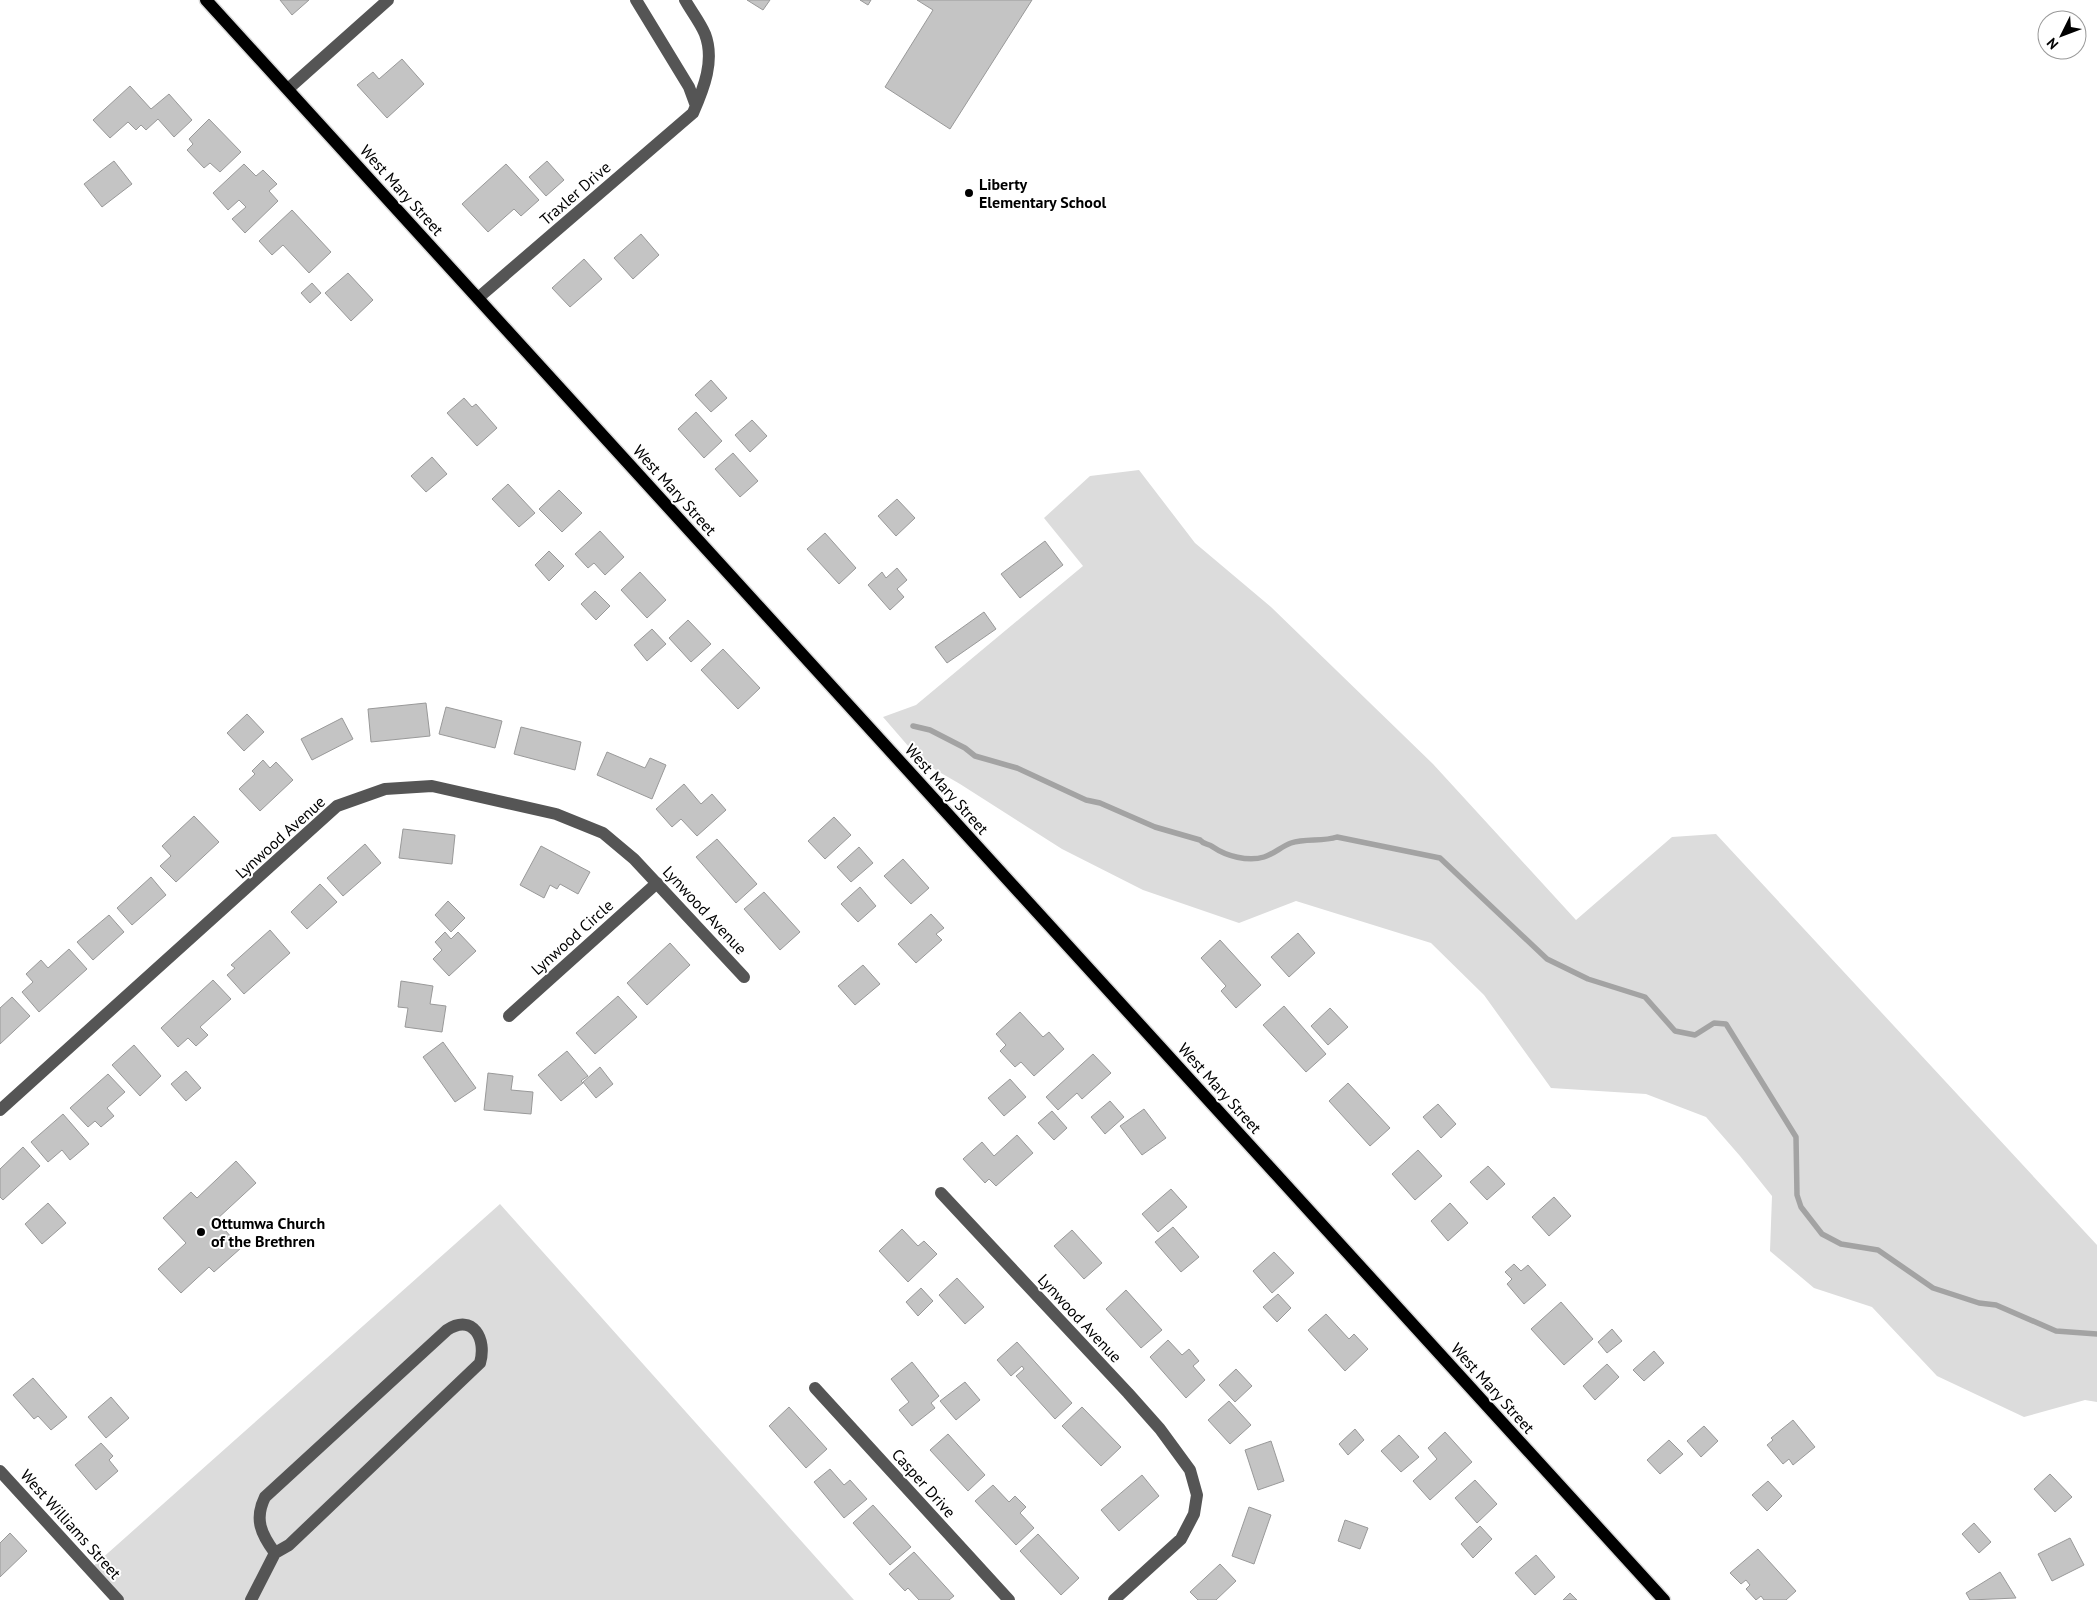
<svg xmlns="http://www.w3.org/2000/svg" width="2097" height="1600" font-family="'PT Sans',sans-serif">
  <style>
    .green { fill: #dcdcdc }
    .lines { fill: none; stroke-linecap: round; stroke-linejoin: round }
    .stream { stroke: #a3a3a3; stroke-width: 5.5 }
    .building { fill: #c4c4c4; stroke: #999 }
    .major-casing { stroke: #dbdbdb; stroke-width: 15 }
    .minor { stroke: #555; stroke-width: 12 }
    .major { stroke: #000; stroke-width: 12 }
    .poi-dot { fill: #000; stroke: #fff; stroke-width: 2 }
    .labels { text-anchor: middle; stroke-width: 4; stroke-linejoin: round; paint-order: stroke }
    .poi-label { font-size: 16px; font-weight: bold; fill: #000; stroke: #fff; text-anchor: start }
    .street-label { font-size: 16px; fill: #000; stroke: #fff }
  </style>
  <rect width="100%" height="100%" fill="#fff"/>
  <path class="green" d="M1139,470L1195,543L1271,607L1433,764L1576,920L1672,837L1716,834L2097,1245V1402L2085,1400L2024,1417L1937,1376L1872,1307L1814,1288L1770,1251L1772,1196L1740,1156L1706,1117L1646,1094L1551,1088L1484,995L1431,943L1296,901L1239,923L1143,890L1062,849L960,784L922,762L883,717L916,705L1083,566L1044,518L1090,476Z
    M500,1204L854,1600H118L90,1569Z"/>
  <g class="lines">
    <path class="stream" d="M913,726L930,730L965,748L975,756L1017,768L1086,800L1100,803L1155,827L1200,840C1204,845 1208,843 1213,847C1226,856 1248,862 1264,857C1274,854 1282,846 1291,843C1306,838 1322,842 1337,837L1440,858L1547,959L1588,979L1645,997L1675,1031L1695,1035L1714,1023L1726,1024L1796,1137L1797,1195L1801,1207L1822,1234L1841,1244L1878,1250L1933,1288L1979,1303L1996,1305L2056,1331L2097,1334"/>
  </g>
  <path class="building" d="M280,0H309L292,15Z
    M747,0H770L763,10Z
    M860,0H871L868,5Z
    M917,0H1032L950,129L885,87L933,10Z
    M402,59L424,84L387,118L357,85L373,72L379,79Z
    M130,86L151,109L169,94L192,120L174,137L158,119L146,130L141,125L136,130L128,122L110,138L93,120Z
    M209,119L241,152L220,172L210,163L204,168L187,150L193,144L189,139Z
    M114,161L132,184L102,207L84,184Z
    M547,161L564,180L546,196L529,177Z
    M244,164L256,176L263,170L277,184L269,191L278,201L245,233L232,219L246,207L239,200L228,210L213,193Z
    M506,164L539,200L521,216L514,209L488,232L462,204Z
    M292,210L331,252L309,273L283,245L272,255L259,241Z
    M641,234L659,255L633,279L614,258Z
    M584,259L602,279L570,307L552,288Z
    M348,273L373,300L351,321L325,293Z
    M312,283L321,293L310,303L301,293Z
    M711,380L727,398L711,412L695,395Z
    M464,398L472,407L476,404L497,428L477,446L447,413Z
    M696,412L722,441L704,458L678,429Z
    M752,420L767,436L750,452L735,435Z
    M733,453L758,481L740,497L715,469Z
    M432,457L447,474L426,492L411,476Z
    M508,484L535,513L519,527L492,499Z
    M559,490L582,513L562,532L539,509Z
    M897,499L915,518L896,536L878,516Z
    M600,531L624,557L605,575L594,563L588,568L575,554Z
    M825,533L856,568L839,584L807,549Z
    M1045,541L1063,565L1020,598L1001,574Z
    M549,551L564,566L549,581L535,565Z
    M897,568L907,580L897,589L904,597L890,610L868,585L882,572L886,578Z
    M640,572L666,600L647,618L621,590Z
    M595,591L610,606L596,620L581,604Z
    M984,612L996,629L947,663L935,647Z
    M688,620L711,644L691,662L669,638Z
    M652,629L666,644L647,661L634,645Z
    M723,649L760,688L738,709L701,670Z
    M426,703L430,736L371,742L368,709Z
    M446,707L502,721L495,748L439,734Z
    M247,714L264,732L244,751L227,733Z
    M342,718L353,739L312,760L301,739Z
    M521,727L581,742L575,770L514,754Z
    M607,752L645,768L650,758L666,765L652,799L597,775Z
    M263,760L270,768L276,762L293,780L260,811L239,789L255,774L252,771Z
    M684,784L701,804L712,794L726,810L697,836L681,819L672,827L656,809Z
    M194,816L219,842L176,882L160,866L171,856L162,846Z
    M834,817L851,835L825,859L808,841Z
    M403,829L455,835L452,864L399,858Z
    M717,839L757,884L736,903L696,857Z
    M365,844L381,863L343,896L327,878Z
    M541,846L590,872L578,894L560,884L557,889L550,885L544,898L520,885Z
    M859,847L873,863L851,882L837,867Z
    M903,859L929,888L911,904L884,876Z
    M151,877L166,895L132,925L117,908Z
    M320,884L337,902L307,929L291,912Z
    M860,887L876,906L858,922L841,904Z
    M764,892L800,932L780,950L744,909Z
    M448,901L465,918L451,932L435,915Z
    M931,914L944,928L936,934L942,940L916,963L898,944Z
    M109,915L124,932L93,960L77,942Z
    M270,930L290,953L244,994L227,975L235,968L231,965Z
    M445,932L451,939L458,932L476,951L449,976L433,959L442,950L435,942Z
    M1298,933L1315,953L1289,977L1271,957Z
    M1220,940L1261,985L1236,1008L1221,991L1226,986L1201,958Z
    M670,943L690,965L647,1005L627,983Z
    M69,949L87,969L39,1012L22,992L33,982L26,974L41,960L48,968Z
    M863,965L880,984L855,1005L838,986Z
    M213,980L231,999L200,1027L208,1035L196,1046L188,1038L178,1047L161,1028Z
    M401,981L433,986L430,1004L446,1006L442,1032L405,1027L408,1008L398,1007Z
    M618,996L637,1017L595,1054L576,1033Z
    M12,997L30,1016L0,1044V1008Z
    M1284,1006L1326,1054L1306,1072L1263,1025Z
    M1330,1008L1348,1027L1328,1045L1311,1026Z
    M1020,1012L1043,1037L1049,1032L1064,1049L1034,1076L1021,1062L1015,1067L1000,1051L1006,1045L996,1034Z
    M443,1042L476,1088L455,1102L423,1057Z
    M134,1045L161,1076L140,1096L112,1065Z
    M567,1051L588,1076L581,1081L583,1083L561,1101L538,1075Z
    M1093,1054L1111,1073L1082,1099L1077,1093L1058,1110L1046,1097Z
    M600,1067L613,1084L596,1098L583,1082Z
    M186,1071L201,1088L186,1101L171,1084Z
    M488,1073L513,1076L511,1090L533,1092L531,1114L484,1110Z
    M108,1074L125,1092L107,1108L114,1116L101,1127L95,1121L88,1127L70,1108Z
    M1010,1079L1026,1097L1004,1116L988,1098Z
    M1348,1083L1390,1128L1370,1146L1329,1101Z
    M1110,1101L1124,1117L1105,1134L1091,1117Z
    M1438,1104L1456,1124L1441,1138L1423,1117Z
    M1144,1109L1166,1138L1142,1155L1120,1126Z
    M1052,1111L1067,1128L1054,1140L1038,1123Z
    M63,1114L89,1144L70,1160L62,1150L48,1162L31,1142Z
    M1017,1135L1033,1153L996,1186L989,1179L985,1183L963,1159L982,1142L994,1156Z
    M23,1147L40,1166L3,1200L0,1197V1169Z
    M1418,1150L1442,1176L1415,1200L1392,1174Z
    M236,1161L256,1183L216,1220L241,1248L214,1272L209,1267L181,1293L158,1269L186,1243L163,1218L191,1192L197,1198Z
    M1488,1166L1505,1184L1487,1200L1470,1182Z
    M1171,1189L1187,1207L1158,1232L1142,1214Z
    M1554,1197L1571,1216L1549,1236L1532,1217Z
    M48,1203L66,1223L42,1244L25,1224Z
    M1450,1203L1468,1223L1448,1241L1431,1221Z
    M1173,1227L1199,1257L1181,1272L1155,1242Z
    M902,1229L918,1246L924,1241L937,1254L908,1282L879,1251Z
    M1072,1230L1102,1263L1084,1279L1054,1246Z
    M1274,1252L1294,1273L1272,1293L1253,1271Z
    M1514,1264L1521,1271L1528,1265L1546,1285L1524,1304L1507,1284L1512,1279L1505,1272Z
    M957,1278L984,1307L965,1324L939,1295Z
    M921,1288L933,1301L918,1316L906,1302Z
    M1126,1290L1162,1330L1141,1348L1106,1309Z
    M1278,1294L1291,1308L1277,1322L1263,1307Z
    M1561,1302L1593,1339L1564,1365L1531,1329Z
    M1326,1314L1349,1339L1354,1334L1368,1349L1345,1371L1308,1330Z
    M1612,1329L1622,1341L1607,1353L1598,1342Z
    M1168,1340L1182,1355L1189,1349L1199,1361L1193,1366L1205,1380L1186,1398L1150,1357Z
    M1017,1342L1072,1403L1055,1419L1016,1376L1024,1369L1022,1366L1011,1376L997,1360Z
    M1654,1351L1664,1363L1644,1381L1633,1370Z
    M912,1362L939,1396L931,1403L935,1408L912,1426L899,1410L909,1402L891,1379Z
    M1607,1364L1619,1377L1595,1400L1583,1386Z
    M1236,1369L1252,1386L1235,1402L1219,1385Z
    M33,1378L67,1417L51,1430L38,1416L34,1419L13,1395Z
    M965,1382L980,1400L956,1420L940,1401Z
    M111,1397L129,1418L106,1438L88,1417Z
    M1229,1401L1251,1425L1230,1444L1208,1420Z
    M789,1407L827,1449L806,1468L769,1426Z
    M1082,1407L1121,1447L1101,1466L1062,1426Z
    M1793,1420L1815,1447L1793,1465L1789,1459L1783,1464L1767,1445L1773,1440L1771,1438Z
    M1704,1426L1718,1441L1701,1457L1687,1441Z
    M1355,1429L1364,1440L1348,1455L1339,1444Z
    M1445,1432L1472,1462L1430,1500L1413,1481L1437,1459L1428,1448Z
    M948,1434L985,1475L968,1491L930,1450Z
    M1399,1435L1419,1457L1401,1472L1381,1451Z
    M1669,1440L1683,1454L1660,1474L1647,1460Z
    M1271,1441L1284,1481L1258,1490L1245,1450Z
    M101,1443L113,1456L109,1460L118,1471L96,1490L75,1465Z
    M830,1469L844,1485L850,1480L867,1499L844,1518L814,1482Z
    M2050,1474L2072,1497L2055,1512L2034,1489Z
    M1142,1475L1159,1496L1119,1531L1101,1510Z
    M1475,1480L1497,1504L1477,1523L1455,1498Z
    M1768,1481L1782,1496L1767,1511L1752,1495Z
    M993,1485L1009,1502L1015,1496L1026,1507L1020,1513L1034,1528L1016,1545L975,1501Z
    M873,1505L911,1547L890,1565L853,1523Z
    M1249,1507L1271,1515L1254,1564L1232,1556Z
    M1345,1520L1368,1528L1360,1549L1338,1541Z
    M1974,1523L1991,1542L1979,1553L1962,1534Z
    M1480,1526L1492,1539L1473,1558L1461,1544Z
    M10,1533L27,1551L0,1577V1543Z
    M1038,1534L1079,1578L1061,1595L1020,1551Z
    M2070,1538L2084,1565L2052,1581L2038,1554Z
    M1758,1549L1796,1591L1786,1600H1764L1761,1596L1756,1600L1746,1589L1750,1585L1746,1580L1741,1584L1730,1573Z
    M914,1552L954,1596L949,1600H919L908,1588L905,1591L889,1574Z
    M1536,1555L1555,1577L1535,1595L1515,1573Z
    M1220,1564L1236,1581L1216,1600H1198L1190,1592Z
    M2000,1572L2016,1598L1970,1600L1966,1593Z
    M1570,1593L1577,1600H1563Z"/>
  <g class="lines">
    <defs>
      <path id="major" d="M206,0L1664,1600"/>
    </defs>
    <use href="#major" class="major-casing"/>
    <path class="minor" d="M636,0L689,87L696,106
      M288,89L388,0
      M478,298L693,113C704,88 715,60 705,34C700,22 691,11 685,0
      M509,1016L657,883
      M0,1110L337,806L385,789L432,786L556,814L603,833L634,859L744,977
      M941,1193L1128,1393L1160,1429L1190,1470L1197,1495L1194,1514L1181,1539L1114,1600
      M815,1388L1009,1600
      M0,1471L118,1600
      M251,1600L275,1553L289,1545L480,1363C487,1339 473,1313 447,1330L265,1497C254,1519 261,1534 275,1553"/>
    <use href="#major" class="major"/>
  </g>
  <g class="poi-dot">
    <circle cx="969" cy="193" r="5"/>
    <circle cx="201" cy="1232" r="5"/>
  </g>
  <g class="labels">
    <g class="poi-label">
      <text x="979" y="190">Liberty<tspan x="979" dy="18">Elementary School</tspan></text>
      <text x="211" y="1229">Ottumwa Church<tspan x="211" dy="18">of the Brethren</tspan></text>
    </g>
    <g class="street-label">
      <text transform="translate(402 190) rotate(48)" y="6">West Mary Street</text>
      <text transform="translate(575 193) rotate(-41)" y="6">Traxler Drive</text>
      <text transform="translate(675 490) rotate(48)" y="6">West Mary Street</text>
      <text transform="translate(947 789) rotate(48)" y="6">West Mary Street</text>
      <text transform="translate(280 837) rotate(-42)" y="6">Lynwood Avenue</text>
      <text transform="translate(705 910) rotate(47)" y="6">Lynwood Avenue</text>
      <text transform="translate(572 937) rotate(-42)" y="6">Lynwood Circle</text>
      <text transform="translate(1220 1088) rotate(48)" y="6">West Mary Street</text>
      <text transform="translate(1080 1318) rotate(47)" y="6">Lynwood Avenue</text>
      <text transform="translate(1493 1388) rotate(48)" y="6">West Mary Street</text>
      <text transform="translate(924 1483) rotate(48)" y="6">Casper Drive</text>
      <text transform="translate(71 1524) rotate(48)" y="6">West Williams Street</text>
    </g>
  </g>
  <g transform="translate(2062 35) rotate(228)"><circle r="24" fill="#ffffff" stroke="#999999"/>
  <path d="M0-4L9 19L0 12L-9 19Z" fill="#000000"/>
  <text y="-8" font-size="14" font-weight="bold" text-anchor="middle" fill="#000000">N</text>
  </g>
</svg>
